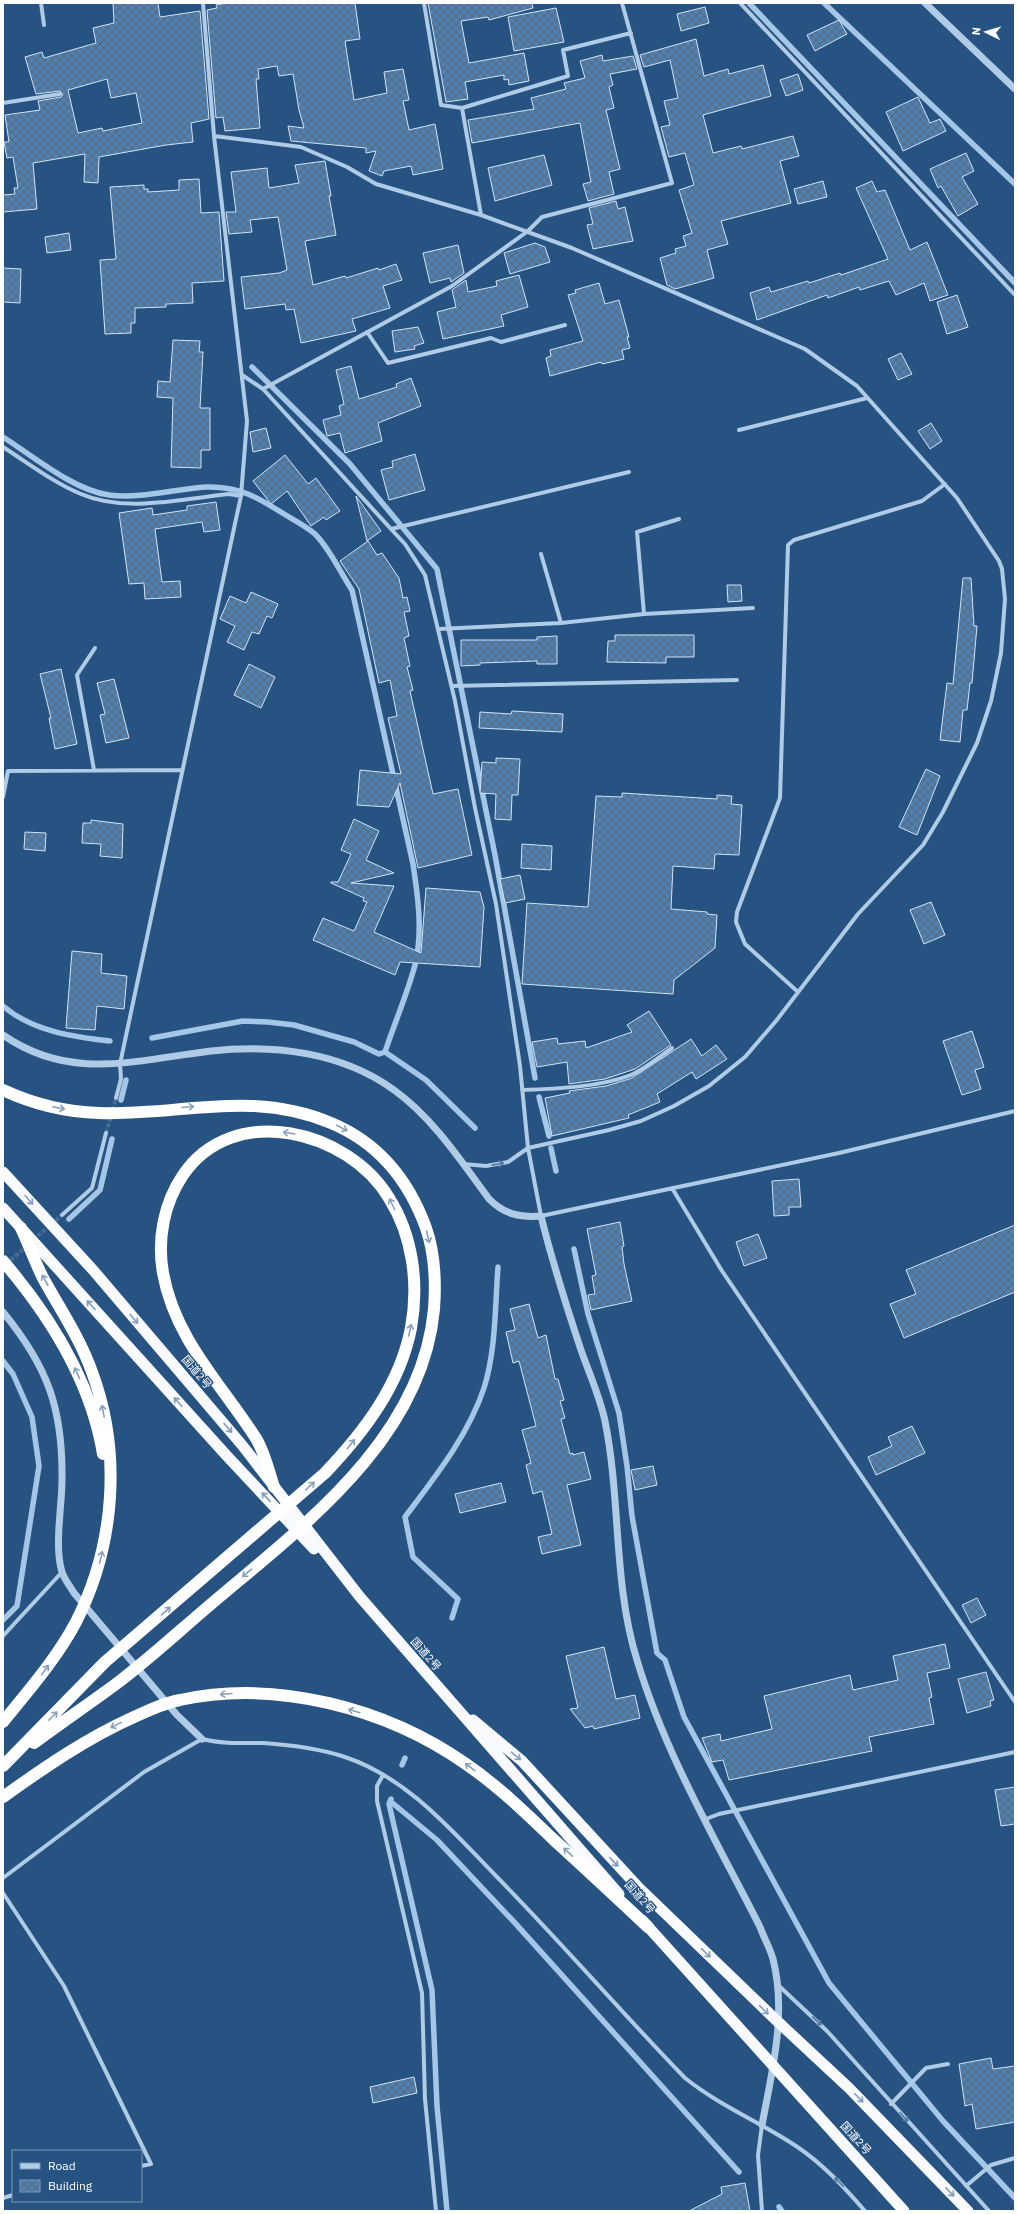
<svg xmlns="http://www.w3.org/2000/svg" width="1018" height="2214" font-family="'IBM Plex Sans','Noto Sans JP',sans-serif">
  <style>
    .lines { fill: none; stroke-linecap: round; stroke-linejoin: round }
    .stream { stroke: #a4c6e7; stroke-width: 5.5 }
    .building { fill: url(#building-cross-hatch); stroke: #d2e4f5; fill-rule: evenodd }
    .minor-tunnel { stroke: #476d95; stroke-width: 4; stroke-dasharray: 4 2; stroke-linecap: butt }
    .minor { stroke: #afcbe6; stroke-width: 4 }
    .tertiary { stroke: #afcbe6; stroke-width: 7 }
    .trunk { stroke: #f8fafe; stroke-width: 11 }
    .motorway { stroke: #fff; stroke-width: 12 }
    .oneway { stroke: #88a0ba }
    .oneway2 { stroke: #5077a0 }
    .oneway3 { stroke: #859eba }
    .labels { text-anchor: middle; stroke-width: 3; stroke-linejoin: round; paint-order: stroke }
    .street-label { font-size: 11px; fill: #fff; stroke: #275382 }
  </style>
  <defs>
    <pattern id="building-cross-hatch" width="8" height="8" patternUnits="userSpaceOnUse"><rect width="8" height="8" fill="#537fac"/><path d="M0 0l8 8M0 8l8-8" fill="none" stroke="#506881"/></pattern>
  </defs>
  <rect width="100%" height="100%" fill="#275382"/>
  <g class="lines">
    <path class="stream" d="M749,3L1015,283
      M824,3L1015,184
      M252,367L350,464L437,569L495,855L535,1078
      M3,437C33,456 73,490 109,495C141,499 174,489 206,487C239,486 257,497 284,514C294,520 306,526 315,534C330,549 340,572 352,590L413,864C418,897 423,932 415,965C407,995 394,1024 385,1052L426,1080L475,1128
      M3,1006C32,1031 73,1037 110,1041
      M152,1038L243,1021L268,1022L294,1025L354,1042L379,1054L385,1052
      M539,1097L549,1136
      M121,1100L126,1080
      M551,1148L556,1171
      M69,1219L100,1190L112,1139
      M574,1249L588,1314L619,1413L627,1466L632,1516L657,1653L665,1660L684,1717L829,1983L943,2121L1015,2198
      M3,1361L13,1374L32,1417L39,1466L17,1606L3,1620
      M452,1618L458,1599L413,1557L405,1517C435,1477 468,1436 484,1388C496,1350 495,1306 498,1267
      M402,1765L405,1758
      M391,1799L389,1804L432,1990L437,2106L447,2211
      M390,1801L437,1840L515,1923L739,2172
      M779,2207L782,2211"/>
  </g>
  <path class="building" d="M113,3H158L160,17L200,11L209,119L191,123L193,142L166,145L99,157L98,183L84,182L85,154L33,163L37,209L3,212V195L15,194L14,188H18L13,157L7,158L4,142H9L5,115L40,110L38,101L61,97L63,95L60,91L36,94L25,57L42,52L44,58L96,43L93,28L114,23ZM107,79L111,98L136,93L142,123L103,131L102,128L78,133L68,90Z
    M226,3H355L360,39L345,41L354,100L387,93L384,72L403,69L409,100L403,101L409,130L435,124L443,169L413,175L411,166L384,171L382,176L369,171L376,151L366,153V148L291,141L288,126L304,128L299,110L293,74L279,76L277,66L258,69L259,79H256L260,128L225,131L223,117L216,118L207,10L217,8L216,5Z
    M428,3H532L533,8L489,20L488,17L461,21L469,63L524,53L529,81L509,85L508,79L504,80V75L465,82L468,99L446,102Z
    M705,7L709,23L681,31L677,14Z
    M556,8L564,42L514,51L508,17Z
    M839,20L847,34L815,51L807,35Z
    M696,39L704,76L728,69L729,74L763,65L771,96L703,115L713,153L741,146L742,149L793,136L799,156L780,161L791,203L721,221L728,244L707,250L714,278L675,289L667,285L660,258L676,253L675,249L686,246L683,236L692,233L679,190L694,185L685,153L669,157L661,127L670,125L664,101L678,98L670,60L644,67L640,55Z
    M602,55L603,61L633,56L637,69L610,74L613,85L609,87L614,108L606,110L620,169L609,172L614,194L588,201L583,184L591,182L580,123L472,143L468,120L534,109L531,98L566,89L564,83L585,78L580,61Z
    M798,74L803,90L786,96L780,80Z
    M918,97L930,123L940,119L946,131L903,151L886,112Z
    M966,153L974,171L962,177L978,204L958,216L941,186L938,188L930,169Z
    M544,155L552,185L495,201L488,168Z
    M325,161L331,196H329L336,235L305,241L313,285L345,276L346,278L378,268L379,270L396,264L402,280L383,286L390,308L352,319L356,331L301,343L294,309L286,310L285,304L245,309L241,277L279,273L287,270L278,217L250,220L252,232L229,234L226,212H236L231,172L267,168L269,188L299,183L295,165Z
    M199,179L201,213L219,212L224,281L192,283L193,303L166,304V307L135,308V323H131V333L105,334L100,260L116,259L110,187L144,185V189H148V192L179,190V180Z
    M823,181L827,197L798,204L794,189Z
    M872,181L877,192L885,190L910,250L927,242L948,295L930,301L924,283L896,295L889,281L860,290L859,287L828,298L827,295L757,320L750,293L769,287L771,292L808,281L809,283L840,273L841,275L888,259L856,188Z
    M616,201L618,209L625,207L633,241L593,249L587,225L593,224L589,208Z
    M69,233L71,250L47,253L45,237Z
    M535,243L545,247L550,262L510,274L504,253Z
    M458,245L464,273L451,282L450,278L430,283L423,253Z
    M3,268L21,269L20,303L3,302Z
    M519,275L528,307L501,315L504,326L443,339L437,312L456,307L452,290L466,280L468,292L497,286L496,281Z
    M599,283L605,304L619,300L629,337H627L630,348L622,350L624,359L602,364L601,362L550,376L546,358L551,356L550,350L583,341L568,295L576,293L575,290Z
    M957,295L968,327L947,334L937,302Z
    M418,327L424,343L414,346L415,349L395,352L392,331Z
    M173,340L200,341L199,352H203L200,408H210V450H201V468L171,467L173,398L157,397L158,381L170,382Z
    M901,353L912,374L898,380L888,359Z
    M351,366L359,399L397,387L396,384L411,378L421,406L378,423L382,441L345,453L340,433L327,436L323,420L341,415L339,406L344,404L336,370Z
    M931,423L942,441L930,449L918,431Z
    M266,428L271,448L253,452L250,432Z
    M415,454L425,490L389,500L381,470L393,467L392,461Z
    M285,455L308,484L316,478L340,511L326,520L324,517L311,526L287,491L271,504L253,481Z
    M356,496L381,531L367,541Z
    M216,502L220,530L204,532L202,522L155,529L162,582L180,581L181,597L145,599L144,583L129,584L119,513L152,508L153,515L187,510V506Z
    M368,541L377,555L382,553L399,578L403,598L407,597L410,611L404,612L409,636L404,638L410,666L407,667L413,690L410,691L433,794L458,789L472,855L418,868L400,783L389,807L357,805L360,770L401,774L388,718L397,716L390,680L379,683L359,589L340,561Z
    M963,578H971L974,626H977L972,683H970L967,710H963L960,742L940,740L947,683L953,684Z
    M727,585H741L742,601L728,602Z
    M251,592L278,604L272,618L267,616L259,634L252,632L244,650L227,642L235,626L220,619L230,596L246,603Z
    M615,635H694V657H666V663L607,662L608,641H615Z
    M557,636V664H537V661L480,663V665L461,666V640H537V637Z
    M249,664L275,677L261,708L234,695Z
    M61,669L77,744L55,749L49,718H51L40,674Z
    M114,679L129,738L106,743L100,715L105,714L97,683Z
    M512,711L563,714L562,732L479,728L480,712L511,714Z
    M496,758L520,759L518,795H512L511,820L495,819L496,794L480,793L482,762L496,763Z
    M926,769L940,776L917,835L899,827Z
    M622,793L717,799V795L732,796L731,804L742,805L739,855L715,854L714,869L673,866L671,909L707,912V914L717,915L715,948L674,980L673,994L522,984L527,903L588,907L596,796L622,797Z
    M354,819L379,831L366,860L394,873L351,883L394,886L374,932L421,953L426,888L480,892L484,907L480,967L400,962L395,975L313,940L323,918L354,931L367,902L363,901L364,898L331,883V882H338L351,854L341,850Z
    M91,820L123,824L122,858L100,856L101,844L82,843L83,823H91Z
    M25,832L46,833L45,851L24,849Z
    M522,844L552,846L551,870L521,868Z
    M520,875L525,899L505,903L500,879Z
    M931,902L945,935L924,944L910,910Z
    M72,951L102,954L101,973L127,976L124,1009L97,1006L95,1030L66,1028Z
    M649,1011L671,1045L635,1069L605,1079L569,1084L567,1062L537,1067L532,1042L557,1038L558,1044L585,1041L586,1048L632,1032L627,1025Z
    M972,1031L984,1067L975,1070L981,1089L962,1095L943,1041Z
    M691,1039L702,1056L716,1045L727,1059L696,1079L692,1072L657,1094L660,1102L628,1115L629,1118L552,1136L545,1098L570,1093L569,1091L606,1086L632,1078Z
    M799,1179L801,1207H789V1215L774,1216L772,1181Z
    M620,1222L624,1246L622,1247L624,1264L632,1301L591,1310L588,1295L595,1294L592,1276L596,1275L587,1229Z
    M1015,1225V1292L904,1338L890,1304L916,1294L906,1270Z
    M758,1234L767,1258L744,1266L736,1242Z
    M529,1304L538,1338L546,1335L555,1379H558L564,1400L560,1401L565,1418L561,1419L570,1454L573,1453V1455L584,1452L591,1479L567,1485L581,1545L542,1554L538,1537L552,1534L542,1491L533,1494L526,1465L531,1463L522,1430L536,1426L519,1361L513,1363L506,1332L515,1330L510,1309Z
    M912,1426L925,1453L876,1475L868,1457L892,1446L888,1437Z
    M653,1466L657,1485L635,1490L631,1470Z
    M501,1483L506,1502L460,1513L455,1494Z
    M977,1598L986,1615L971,1623L962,1605Z
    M945,1644L950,1668L927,1673L932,1697L929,1698L934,1724L869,1737L872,1751L729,1780L723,1760L712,1762L702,1738L720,1734L721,1741L772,1729L764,1696L850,1675L853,1690L898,1680L893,1656Z
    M604,1647L616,1699L635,1695L640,1718L594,1729L593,1726L585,1728L570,1709L578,1708L566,1656Z
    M986,1672L994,1700L990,1701L991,1706L967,1713L958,1679Z
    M1015,1787V1824L1001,1826L995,1790Z
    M991,2058L993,2069L1015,2066V2122L976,2129L972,2104L965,2106L959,2064Z
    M414,2077L417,2093L373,2103L370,2087Z
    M745,2183L750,2211H689L722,2194L721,2187Z"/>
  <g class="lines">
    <path class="minor-tunnel" d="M106,1133L116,1098
      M33,1240L62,1215
      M6,1264L27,1246"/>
    <path class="minor" d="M41,3L44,25
      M424,3L441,105L462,108L481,215
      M740,3L1015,295
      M3,103L60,94
      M462,108L568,76L563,50L631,33
      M214,136L301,147L347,167L376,184L481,215L572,248L805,349L857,386L957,498L999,561L1002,569L1005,599L1001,653L991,701L977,743L943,812L923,845L858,914L776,1021L745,1057L709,1086L674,1106L641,1121L609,1130L528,1148L508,1162L486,1166L463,1164
      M367,332L388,363L491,338L501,342L565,325
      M242,375L263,389L391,529L405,544L425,575L455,701L475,808L496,904L520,1066L528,1148L541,1216L839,1153L1015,1111
      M263,389L452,286L528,231L542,217L672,183L622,3
      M739,430L867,398
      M3,447C28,463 54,483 81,494C124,513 183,499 229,494L241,496
      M391,529L629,472
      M541,554L561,623
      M644,614L637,532L679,519
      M439,629L561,623L644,614L753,608
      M452,686L737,680
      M94,770L77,675L95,648
      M3,797L8,771L182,770
      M798,992L745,944L736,922L737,912L780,798L788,545L794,540L922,501L945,484
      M522,1090C556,1089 600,1087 631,1075C645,1069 659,1057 672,1048
      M116,1098L121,1079L120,1064L236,519L241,496L247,421L214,136L203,3
      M672,1188L722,1271L1015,1702
      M62,1215L92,1188L106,1133
      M3,1636L62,1572
      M383,1775L377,1786V1801L422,1993L425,2099L436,2211
      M706,1819L719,1814L1015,1752
      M3,1878L144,1772L202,1739C222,1744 242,1743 263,1743C292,1745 318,1748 345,1757C408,1778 452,1831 497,1877C561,1942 621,2012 685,2078C720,2106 760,2122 796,2146C823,2164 844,2187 865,2211
      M3,1893L64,1986L151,2164L141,2166
      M778,1985L827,2031L989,2211
      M891,2104L926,2068L948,2064
      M762,2125L758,2155L762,2211
      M966,2186L991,2165L1015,2158
      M3,2198L13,2195"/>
    <path class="tertiary" d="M925,3L1015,89
      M3,1035C71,1082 136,1060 211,1051C273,1044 342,1052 394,1090C433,1118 461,1161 489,1199C504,1214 520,1218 541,1216C552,1261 566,1305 581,1350C589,1373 600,1397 605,1421C621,1500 613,1583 637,1660C665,1754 716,1840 760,1927C764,1938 770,1948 773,1959C787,2014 772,2071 762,2125
      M3,1312C48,1367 63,1409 62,1480C62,1507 54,1546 62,1572C64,1579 70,1586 74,1593L177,1715L202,1739"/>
    <path class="trunk" d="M3,1172L93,1270L242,1445L360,1597L619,1894
      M3,1208L227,1456L314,1549
      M473,1720L522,1761L639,1888L776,2020L849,2088L968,2211
      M642,1920L904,2211"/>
    <path class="motorway" d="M3,1090C33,1104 66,1112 99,1113C180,1116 251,1089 331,1123C379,1143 409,1181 426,1228C435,1254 436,1282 434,1309C423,1434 311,1520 223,1594C188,1623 155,1654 120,1681C92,1702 62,1722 34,1743
      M3,1261C51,1317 91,1381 103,1454
      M3,1722C29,1690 57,1658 76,1622C115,1545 122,1453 92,1372C80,1338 60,1309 43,1278C35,1262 29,1245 21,1228
      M3,1766L105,1662L325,1473C364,1432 400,1385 411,1328C419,1284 413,1236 389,1198C348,1130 233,1101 183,1175C164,1203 157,1239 163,1273C175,1340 223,1386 257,1440C265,1454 269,1472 274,1487
      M3,1797C45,1767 87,1738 134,1717C149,1710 164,1703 180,1700C276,1679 386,1708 466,1764C498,1786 526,1813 554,1840C586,1869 617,1898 648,1927"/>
  </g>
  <defs><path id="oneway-shaft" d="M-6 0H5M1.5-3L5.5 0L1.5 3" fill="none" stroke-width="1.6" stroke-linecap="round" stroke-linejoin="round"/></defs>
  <g class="oneway">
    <use href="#oneway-shaft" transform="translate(188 1107) rotate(-5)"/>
    <use href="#oneway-shaft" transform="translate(59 1108) rotate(11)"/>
    <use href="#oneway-shaft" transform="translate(342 1128) rotate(28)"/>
    <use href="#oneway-shaft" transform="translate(289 1133) rotate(-171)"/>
    <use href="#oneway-shaft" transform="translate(392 1204) rotate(-116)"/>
    <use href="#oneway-shaft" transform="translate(428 1237) rotate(76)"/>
    <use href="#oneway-shaft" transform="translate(45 1280) rotate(-119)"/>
    <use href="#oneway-shaft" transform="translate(410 1330) rotate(-78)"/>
    <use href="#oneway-shaft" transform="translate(77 1373) rotate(-115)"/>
    <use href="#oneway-shaft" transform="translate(103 1411) rotate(-101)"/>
    <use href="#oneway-shaft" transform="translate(351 1444) rotate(-52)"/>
    <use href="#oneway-shaft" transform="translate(310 1486) rotate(-42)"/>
    <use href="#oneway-shaft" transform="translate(101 1557) rotate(-77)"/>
    <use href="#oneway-shaft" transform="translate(247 1573) rotate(140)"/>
    <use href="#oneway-shaft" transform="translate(166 1611) rotate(-41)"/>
    <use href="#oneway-shaft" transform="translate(45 1670) rotate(-54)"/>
    <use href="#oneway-shaft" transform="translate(226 1694) rotate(175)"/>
    <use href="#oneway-shaft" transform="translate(354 1711) rotate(-163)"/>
    <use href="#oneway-shaft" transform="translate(53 1716) rotate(-45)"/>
    <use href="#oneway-shaft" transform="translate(116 1725) rotate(154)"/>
    <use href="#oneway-shaft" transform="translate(470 1767) rotate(-143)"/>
    <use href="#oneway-shaft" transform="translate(568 1852) rotate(-137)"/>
  </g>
  <g class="oneway2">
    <use href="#oneway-shaft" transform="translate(498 1164) rotate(-11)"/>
    <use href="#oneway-shaft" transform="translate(817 2021) rotate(43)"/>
    <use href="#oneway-shaft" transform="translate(904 2117) rotate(48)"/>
    <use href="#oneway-shaft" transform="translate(839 2182) rotate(-135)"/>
  </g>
  <g class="oneway3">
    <use href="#oneway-shaft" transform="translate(29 1200) rotate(48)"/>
    <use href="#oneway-shaft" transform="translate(91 1305) rotate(-132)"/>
    <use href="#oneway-shaft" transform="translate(134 1319) rotate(50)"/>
    <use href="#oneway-shaft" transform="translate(178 1402) rotate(-132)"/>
    <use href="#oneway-shaft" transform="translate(228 1428) rotate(50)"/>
    <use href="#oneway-shaft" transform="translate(266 1497) rotate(-133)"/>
    <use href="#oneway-shaft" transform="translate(516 1756) rotate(40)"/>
    <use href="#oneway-shaft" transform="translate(614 1862) rotate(47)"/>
    <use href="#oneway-shaft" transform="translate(706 1953) rotate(44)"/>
    <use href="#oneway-shaft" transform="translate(764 2010) rotate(44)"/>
    <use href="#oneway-shaft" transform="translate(859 2098) rotate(46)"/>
    <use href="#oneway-shaft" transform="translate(950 2192) rotate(46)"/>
  </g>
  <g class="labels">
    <g class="street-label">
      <text transform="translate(197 1372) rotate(50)" y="4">国道2号</text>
      <text transform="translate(426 1654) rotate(49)" y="4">国道2号</text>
      <text transform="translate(640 1897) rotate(49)" y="4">国道2号</text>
      <text transform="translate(856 2138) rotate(48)" y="4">国道2号</text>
    </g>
  </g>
  <rect width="1018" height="2214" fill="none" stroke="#ffffff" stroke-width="8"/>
  <rect x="12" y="2150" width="130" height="52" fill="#275382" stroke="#7d98b4"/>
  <rect x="20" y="2163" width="20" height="6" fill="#afcbe6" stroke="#7d98b4"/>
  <text x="48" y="2170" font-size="12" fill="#ffffff">Road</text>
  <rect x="20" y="2180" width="20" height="12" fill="url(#building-cross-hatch)" stroke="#7d98b4"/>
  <text x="48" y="2190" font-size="12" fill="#ffffff">Building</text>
  <g transform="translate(986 32) rotate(275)" stroke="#275382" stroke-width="3" paint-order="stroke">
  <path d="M0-3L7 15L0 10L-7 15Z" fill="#ffffff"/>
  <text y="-6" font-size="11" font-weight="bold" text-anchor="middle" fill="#ffffff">N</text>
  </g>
</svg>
